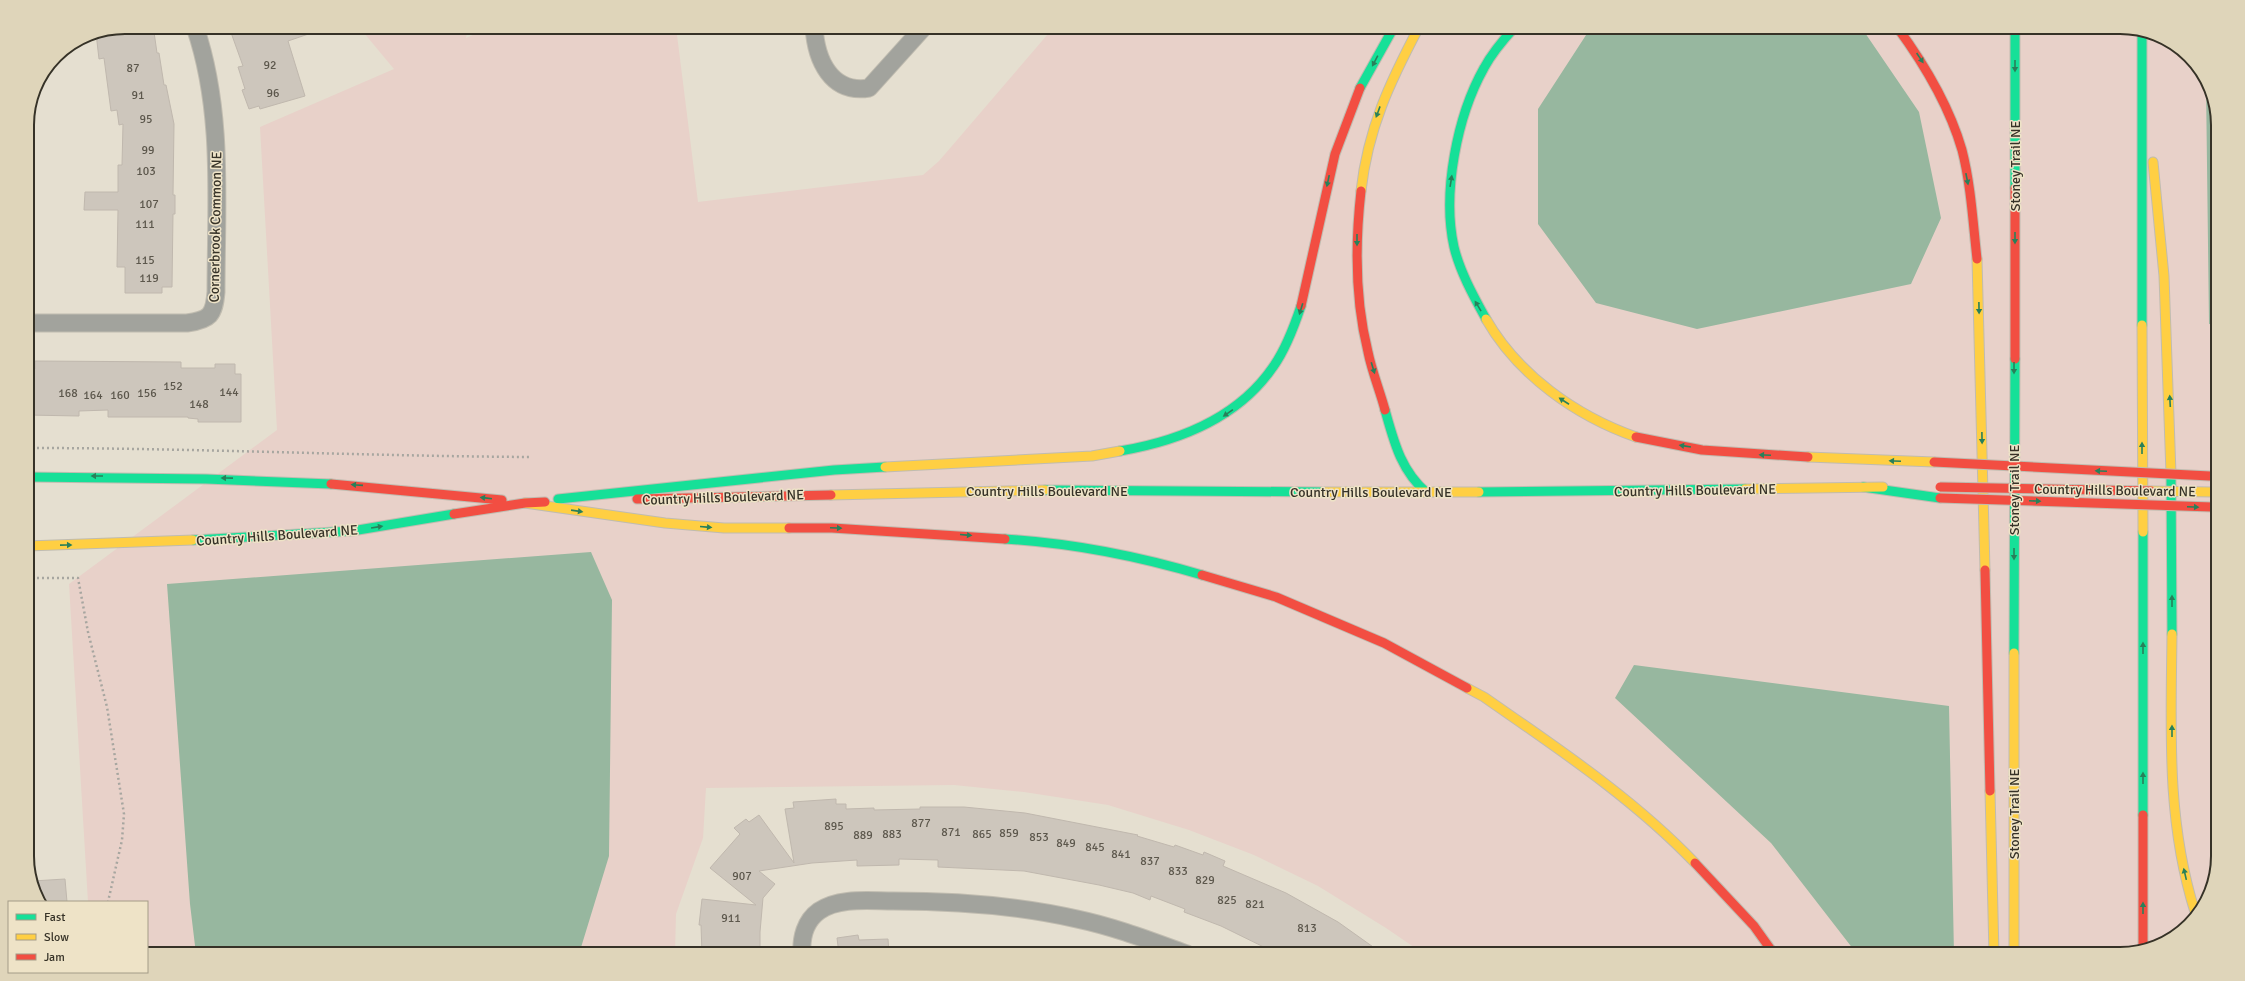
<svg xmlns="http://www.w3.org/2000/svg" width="2245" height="981" font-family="Signika,sans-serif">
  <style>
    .green { fill: #e8d1c9 }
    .water { fill: #97b79f }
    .building { fill: #cdc6bc; stroke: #c0b8ae }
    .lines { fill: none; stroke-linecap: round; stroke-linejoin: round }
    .street-casing { stroke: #c0bcb0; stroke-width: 19 }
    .fast-casing { stroke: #c0bcb0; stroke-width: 11 }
    .slow-casing { stroke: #c0bcb0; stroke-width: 11 }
    .jam-casing { stroke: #c0bcb0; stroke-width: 11 }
    .path { stroke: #a7a6a0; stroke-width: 2.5; stroke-dasharray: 2 3; stroke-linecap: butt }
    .street { stroke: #a2a39d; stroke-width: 17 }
    .fast { stroke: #16e098; stroke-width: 9 }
    .slow { stroke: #ffcf43; stroke-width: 9 }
    .jam { stroke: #f24e42; stroke-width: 9 }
    .slow-bridge-casing { stroke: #c0bcb0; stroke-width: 11; stroke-linecap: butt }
    .jam-bridge-casing { stroke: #c0bcb0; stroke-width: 11; stroke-linecap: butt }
    .slow-bridge { stroke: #ffcf43; stroke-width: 9 }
    .jam-bridge { stroke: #f24e42; stroke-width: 9 }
    .oneway { fill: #28805a }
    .labels { text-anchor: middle; stroke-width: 3; stroke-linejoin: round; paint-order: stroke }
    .number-label { font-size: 12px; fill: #5c574c }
    .street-label { font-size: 14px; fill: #363227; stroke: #eee3c7 }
    .rim { fill: none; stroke: #363227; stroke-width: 2 }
  </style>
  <rect width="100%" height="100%" fill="#e5dfd0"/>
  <path class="green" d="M359,27H468L466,38L491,27H676L698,202L923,175L939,161L1054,27H2120L2158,35L2201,70L2218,119V856L2210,894L2174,938L2120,954H1424L1386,928L1318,886L1254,855L1189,830L1108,805L1024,792L954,785L706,788L703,838L676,914L675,954H147V902H88L69,584L277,430L260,127L394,69Z"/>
  <path class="water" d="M1599,27H1861L1919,112L1941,218L1911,284L1697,329L1596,303L1538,224V109L1588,32Z
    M2206,84L2218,119V325L2209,324Z
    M591,552L612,600L609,856L579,954H196L190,904L167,584Z
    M1634,665L1949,706L1954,954H1857L1771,843L1615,698Z"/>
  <path class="building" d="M125,27H141V34L154,32L157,53H159L164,85H166L174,124L173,195H175V214H173L172,287H162V293H125V267H117L118,210H84L85,192H118V165H122L123,124L119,125L117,110L111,111L104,58L99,59L96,33Z
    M229,27H322L323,29L288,41L305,96L260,109L259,106L249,109L242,90L245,89L238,67L243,66Z
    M35,361L181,362V368H215V364H235V374H241V422H198V419L188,418V417H108V410L79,411V416L27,415V371L35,369Z
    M836,799V804H846V809L874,808V810L920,809V807H964L1025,813L1138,835L1137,836L1174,847L1175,845L1203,855L1204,852L1225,861L1223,866L1286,893L1338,922L1383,954H1278L1221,926L1184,912L1185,909L1151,896L1150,900L1133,893L1099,885L1024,871L938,867V860L899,859V865L857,866V860L812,863L759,871L775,884L763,898L760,932V954H702L701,925H699L702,899L756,905L710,868L740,834L734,828L746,819L749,822L759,815L794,863L785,809L794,808L793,802Z
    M65,879L67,902H41L33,881Z
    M858,935L859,940L888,939L889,954H839L837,938Z"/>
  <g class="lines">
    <defs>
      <path id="street" d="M814,27C816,60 831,94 869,88L924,27
        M27,323H187C210,320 214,315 216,292C216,203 224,112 195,27
        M802,954C801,938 805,921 819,911C839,897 870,901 893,901C955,901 1016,905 1077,919C1115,927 1151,941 1187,954"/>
      <path id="fast" d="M2142,31V325
        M1360,88L1394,27
        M2015,188V27
        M1486,319C1474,297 1460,272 1454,247C1442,193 1457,116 1484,68C1492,53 1503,40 1515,27
        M1385,410C1394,442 1401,471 1427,493
        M1120,451C1179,441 1238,418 1273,367C1286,349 1294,327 1301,306
        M2171,474L2172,634
        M27,477L206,479L331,484
        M1863,487L1940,498
        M1045,490L1323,492
        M1479,492L1745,489
        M558,499L834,470L885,467
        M2143,532V815
        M1005,539C1072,543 1138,556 1202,575
        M193,540L352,531L454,514
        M2014,653L2015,359"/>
      <path id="slow" d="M2153,162L2164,276L2171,474
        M1361,191C1368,128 1390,82 1419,27
        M1977,259L1985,570
        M1486,319C1518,375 1576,416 1636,437
        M2142,325L2143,532
        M1808,457L1934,462
        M885,467L1092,456L1120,451
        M1745,489L1883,487
        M1323,492H1479
        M831,495L1045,490
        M525,503L665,523L724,528H789
        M27,546L193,540
        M2172,634C2171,729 2166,820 2195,912
        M1467,688L1484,697C1557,748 1633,798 1695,863
        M1990,791L1994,954
        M2014,954V653"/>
      <path id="jam" d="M1897,27C1925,65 1949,105 1962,150C1971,185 1973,223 1977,259
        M1361,191C1355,244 1355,300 1368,352C1372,372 1380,391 1385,410
        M1301,306L1335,154L1360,88
        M2015,359V188
        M1636,437L1702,450L1808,457
        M331,484L502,500
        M637,499L831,495
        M454,514L525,503L545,502
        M789,528H832L1005,539
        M1985,570L1990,791
        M1202,575L1276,597L1384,643L1467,688
        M2143,815V947
        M1695,863L1754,926L1774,954"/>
    </defs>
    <use href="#street" class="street-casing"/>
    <use href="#fast" class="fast-casing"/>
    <use href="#slow" class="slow-casing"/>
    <use href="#jam" class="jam-casing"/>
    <path class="path" d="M27,448C194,448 361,456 529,457
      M27,578H78L88,632L107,707L124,814L122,840L108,902"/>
    <use href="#street" class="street"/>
    <use href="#fast" class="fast"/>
    <use href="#slow" class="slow"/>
    <use href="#jam" class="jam"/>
    <defs>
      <path id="slow-bridge" d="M2151,491L2212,492"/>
      <path id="jam-bridge" d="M1934,462L2210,476
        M1940,487L2151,491
        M1940,498L2212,507"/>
    </defs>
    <use href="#slow-bridge" class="slow-bridge-casing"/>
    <use href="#jam-bridge" class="jam-bridge-casing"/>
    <use href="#slow-bridge" class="slow-bridge"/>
    <use href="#jam-bridge" class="jam-bridge"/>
  </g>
  <defs><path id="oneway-solid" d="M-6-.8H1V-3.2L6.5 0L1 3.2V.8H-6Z"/></defs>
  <g class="oneway">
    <use href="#oneway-solid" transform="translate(1920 58) rotate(56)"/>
    <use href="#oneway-solid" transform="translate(1375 61) rotate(118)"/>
    <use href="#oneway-solid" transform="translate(2015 66) rotate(90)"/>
    <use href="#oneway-solid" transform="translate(1378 112) rotate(110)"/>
    <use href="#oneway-solid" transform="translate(1967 179) rotate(79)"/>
    <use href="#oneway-solid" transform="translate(1328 181) rotate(102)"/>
    <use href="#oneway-solid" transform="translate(1451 181) rotate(-81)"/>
    <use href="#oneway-solid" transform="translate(2015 238) rotate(90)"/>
    <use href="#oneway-solid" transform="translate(1357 240) rotate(90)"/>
    <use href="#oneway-solid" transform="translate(1478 306) rotate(-121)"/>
    <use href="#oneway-solid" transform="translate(1979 308) rotate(89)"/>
    <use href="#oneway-solid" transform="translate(1301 309) rotate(107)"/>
    <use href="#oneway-solid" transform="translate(1373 368) rotate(73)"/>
    <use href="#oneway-solid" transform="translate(2014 368) rotate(90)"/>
    <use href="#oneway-solid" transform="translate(1564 401) rotate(-147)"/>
    <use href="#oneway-solid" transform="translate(2170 401) rotate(-93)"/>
    <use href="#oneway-solid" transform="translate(1228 413) rotate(145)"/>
    <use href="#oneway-solid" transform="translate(1982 438) rotate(89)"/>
    <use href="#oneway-solid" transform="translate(1685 446) rotate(-171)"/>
    <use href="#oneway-solid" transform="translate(2142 448) rotate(-90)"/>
    <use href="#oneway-solid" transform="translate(1765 455) rotate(-177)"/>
    <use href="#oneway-solid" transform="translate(1895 461) rotate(-177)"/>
    <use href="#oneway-solid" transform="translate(2101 471) rotate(-177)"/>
    <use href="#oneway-solid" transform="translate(97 476) rotate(180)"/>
    <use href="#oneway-solid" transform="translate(227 478) rotate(-179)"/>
    <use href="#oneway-solid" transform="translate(357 485) rotate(-176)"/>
    <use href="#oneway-solid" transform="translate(486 498) rotate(-173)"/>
    <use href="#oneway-solid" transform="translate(2035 501) rotate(2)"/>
    <use href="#oneway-solid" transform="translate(2193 507) rotate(2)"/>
    <use href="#oneway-solid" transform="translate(577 511) rotate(8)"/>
    <use href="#oneway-solid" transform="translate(377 527) rotate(-9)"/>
    <use href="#oneway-solid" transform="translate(706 527) rotate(5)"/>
    <use href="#oneway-solid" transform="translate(836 528) rotate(2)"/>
    <use href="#oneway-solid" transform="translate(966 535) rotate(5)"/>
    <use href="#oneway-solid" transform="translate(66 545) rotate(-1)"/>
    <use href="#oneway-solid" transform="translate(2014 554) rotate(90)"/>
    <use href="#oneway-solid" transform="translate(2172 601) rotate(-90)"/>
    <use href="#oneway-solid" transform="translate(2143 648) rotate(-90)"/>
    <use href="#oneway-solid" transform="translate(2172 731) rotate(-90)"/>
    <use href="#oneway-solid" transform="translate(2143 778) rotate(-90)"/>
    <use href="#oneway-solid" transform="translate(2185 874) rotate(-103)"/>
    <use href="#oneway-solid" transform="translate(2143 908) rotate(-90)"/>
  </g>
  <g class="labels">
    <g class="number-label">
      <text x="270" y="69">92</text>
      <text x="133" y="72">87</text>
      <text x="273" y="97">96</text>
      <text x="138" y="99">91</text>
      <text x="146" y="123">95</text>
      <text x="148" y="154">99</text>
      <text x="146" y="175">103</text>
      <text x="149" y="208">107</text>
      <text x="145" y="228">111</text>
      <text x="145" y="264">115</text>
      <text x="149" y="282">119</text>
      <text x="173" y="390">152</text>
      <text x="229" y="396">144</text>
      <text x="68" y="397">168</text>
      <text x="147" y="397">156</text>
      <text x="93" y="399">164</text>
      <text x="120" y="399">160</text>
      <text x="199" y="408">148</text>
      <text x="921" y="827">877</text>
      <text x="834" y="830">895</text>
      <text x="951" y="836">871</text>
      <text x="1009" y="837">859</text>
      <text x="892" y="838">883</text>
      <text x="982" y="838">865</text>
      <text x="863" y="839">889</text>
      <text x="1039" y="841">853</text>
      <text x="1066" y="847">849</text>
      <text x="1095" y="851">845</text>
      <text x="1121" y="858">841</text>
      <text x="1150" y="865">837</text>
      <text x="1178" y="875">833</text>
      <text x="742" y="880">907</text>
      <text x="1205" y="884">829</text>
      <text x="1227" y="904">825</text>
      <text x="1255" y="908">821</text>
      <text x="731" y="922">911</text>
      <text x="1307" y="932">813</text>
    </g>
    <g class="street-label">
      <text transform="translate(2015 166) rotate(-90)" y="5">Stoney Trail NE</text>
      <text transform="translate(215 227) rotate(-89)" y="5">Cornerbrook Common NE</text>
      <text transform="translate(1695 490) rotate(-1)" y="5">Country Hills Boulevard NE</text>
      <text transform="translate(2014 490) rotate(-90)" y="5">Stoney Trail NE</text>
      <text transform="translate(2115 490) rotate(1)" y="5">Country Hills Boulevard NE</text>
      <text x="1047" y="496">Country Hills Boulevard NE</text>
      <text x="1371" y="497">Country Hills Boulevard NE</text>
      <text transform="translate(723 497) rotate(-2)" y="5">Country Hills Boulevard NE</text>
      <text transform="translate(277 535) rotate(-4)" y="5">Country Hills Boulevard NE</text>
      <text transform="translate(2014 814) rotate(-90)" y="5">Stoney Trail NE</text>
    </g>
  </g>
  <path d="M0 0H2245V981H0ZM125 34H2120A91 91 0 0 1 2211 125V856A91 91 0 0 1 2120 947H125A91 91 0 0 1 34 856V125A91 91 0 0 1 125 34Z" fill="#dfd5ba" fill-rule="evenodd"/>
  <path class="rim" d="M125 34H2120A91 91 0 0 1 2211 125V856A91 91 0 0 1 2120 947H125A91 91 0 0 1 34 856V125A91 91 0 0 1 125 34Z"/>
  <rect x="8" y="901" width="140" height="72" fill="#eee3c7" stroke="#a49c87"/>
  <rect x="16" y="914" width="20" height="6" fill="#16e098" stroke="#a49c87"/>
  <text x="44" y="921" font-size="12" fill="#363227">Fast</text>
  <rect x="16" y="934" width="20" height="6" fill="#ffcf43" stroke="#a49c87"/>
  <text x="44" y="941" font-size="12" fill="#363227">Slow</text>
  <rect x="16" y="954" width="20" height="6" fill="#f24e42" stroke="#a49c87"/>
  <text x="44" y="961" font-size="12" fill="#363227">Jam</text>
</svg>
